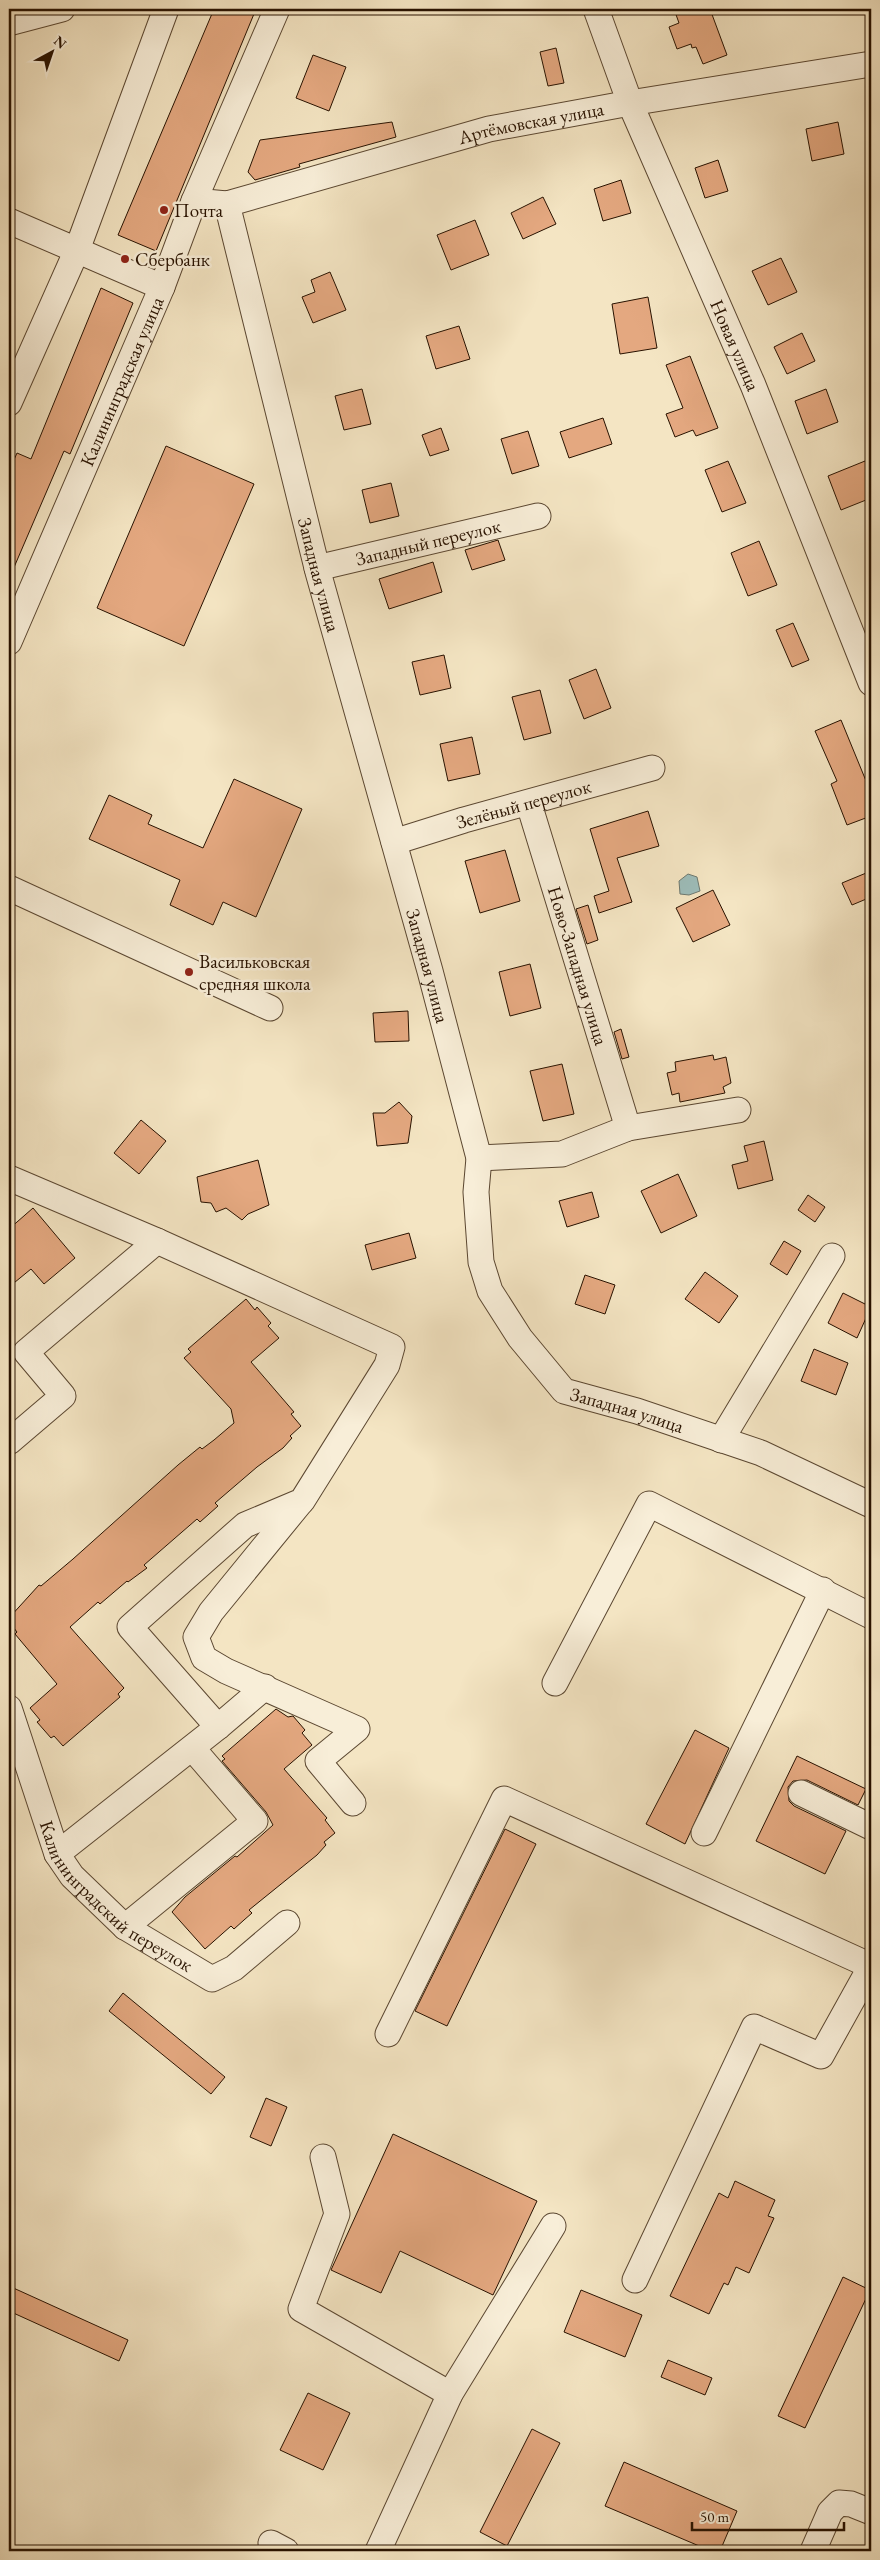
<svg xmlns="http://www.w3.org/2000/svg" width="880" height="2560" font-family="'EB Garamond',serif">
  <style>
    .water { fill: #9dbdba; stroke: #6e7970 }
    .building { fill: #e4a880; stroke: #281200 }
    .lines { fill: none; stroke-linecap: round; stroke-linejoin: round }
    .minor-casing { stroke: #5b4731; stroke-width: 27 }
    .minor { stroke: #f8eed8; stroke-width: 25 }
    .poi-dot { fill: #8f2418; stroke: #f8eed8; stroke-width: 2 }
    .labels { text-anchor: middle; stroke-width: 5; stroke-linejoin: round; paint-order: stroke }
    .street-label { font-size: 19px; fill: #281200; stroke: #f8eed8 }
    .poi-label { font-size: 19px; fill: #281200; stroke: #f8eed8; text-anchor: start }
  </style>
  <rect width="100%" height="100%" fill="#f4e5c3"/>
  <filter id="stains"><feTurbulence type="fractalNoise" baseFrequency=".004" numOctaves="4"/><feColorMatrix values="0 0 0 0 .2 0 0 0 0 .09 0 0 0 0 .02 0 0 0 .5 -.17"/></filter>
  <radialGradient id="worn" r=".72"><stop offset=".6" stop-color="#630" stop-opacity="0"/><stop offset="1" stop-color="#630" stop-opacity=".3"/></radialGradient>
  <path class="water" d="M688,874L697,877L700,891L689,895L680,894L679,881Z"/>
  <path class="building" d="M214,9H256L156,251L118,235Z
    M674,9H710L727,55L703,64L696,47L692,48L691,44L677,49L669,27L679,23Z
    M556,48L564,83L548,86L540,52Z
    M313,55L346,67L329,111L296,98Z
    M392,122L396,137L299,164L300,167L255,180L248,172L260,140Z
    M838,122L844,154L812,161L806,129Z
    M718,160L728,191L705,198L695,168Z
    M621,180L631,213L603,221L594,189Z
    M543,197L556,224L523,239L511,213Z
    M475,220L489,255L451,270L437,235Z
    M781,258L797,292L768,305L752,271Z
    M330,272L346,310L313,323L302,297L315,292L311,280Z
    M101,288L133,303L70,454L64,451L9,579V471L17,453L31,459Z
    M648,297L657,348L620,354L612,304Z
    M459,326L470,359L436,369L426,336Z
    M802,333L815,361L787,374L774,347Z
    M690,356L718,428L696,436L693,430L675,437L666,414L683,408L666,365Z
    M362,389L371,424L344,430L335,396Z
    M826,389L838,422L807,434L795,401Z
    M603,418L612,444L569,458L560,432Z
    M441,428L449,450L430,456L422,435Z
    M528,431L539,466L512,474L501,439Z
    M166,446L254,484L184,646L97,608Z
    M728,461L746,503L722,512L705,470Z
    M865,461L871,478V498L841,510L828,476Z
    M391,483L399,516L370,523L362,490Z
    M498,540L505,560L472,570L465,550Z
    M759,541L777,585L748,596L731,553Z
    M433,562L442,592L389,609L379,579Z
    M793,623L809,660L792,667L776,630Z
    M444,655L451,688L420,695L412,662Z
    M596,669L611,708L584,719L569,680Z
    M540,690L551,733L524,740L512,697Z
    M841,720L871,793V816L847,825L831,784L837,781L815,731Z
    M472,737L480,774L448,781L440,744Z
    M234,779L302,809L256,917L223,902L213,925L170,905L180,880L89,839L109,795L152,815L148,824L203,848Z
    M648,811L659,846L617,858L632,902L599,913L594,896L609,891L590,829Z
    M505,850L520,901L480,913L465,861Z
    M871,871V897L852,905L842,883Z
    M713,890L730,925L693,942L676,908Z
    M588,905L598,940L587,944L576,909Z
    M530,964L541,1008L510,1016L499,972Z
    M408,1011L409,1041L375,1042L373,1013Z
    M621,1029L629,1057L622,1059L614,1032Z
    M713,1055L714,1060L726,1057L731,1083L723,1087L725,1093L680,1102L679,1093L672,1095L667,1073L676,1071L675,1062Z
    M562,1064L574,1114L543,1121L530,1071Z
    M399,1102L412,1116L408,1143L377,1146L373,1113H385Z
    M141,1120L166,1141L139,1174L114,1153Z
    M764,1141L773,1180L738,1189L732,1165L748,1161L744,1146Z
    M258,1160L269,1205L248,1214L242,1220L226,1208L216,1212L211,1203L201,1202L197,1177Z
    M678,1174L697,1216L661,1233L641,1191Z
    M592,1192L599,1217L567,1227L559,1201Z
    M808,1195L825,1207L815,1222L798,1210Z
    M33,1208L75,1258L44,1284L31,1269L9,1287V1229Z
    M409,1233L416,1258L372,1270L365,1245Z
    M784,1241L801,1251L787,1275L770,1264Z
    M705,1272L738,1296L719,1323L685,1299Z
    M585,1275L615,1285L605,1314L575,1304Z
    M843,1293L871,1307L857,1338L828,1323Z
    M246,1299L255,1310L257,1307L271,1323L268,1326L279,1338L251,1362L294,1412L291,1414L301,1426L290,1436L292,1438L283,1448L257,1467L215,1503L218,1506L200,1522L197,1519L144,1565L147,1568L128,1582L127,1581L100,1604L98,1602L70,1627L124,1688L118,1694L120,1697L63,1746L54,1736L51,1738L37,1722L40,1720L30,1708L57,1684L15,1634L17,1632L9,1622V1618L39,1585L41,1586L73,1559L178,1465L200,1447L202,1449L214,1440L234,1423L231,1409L184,1358L191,1352L188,1349Z
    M814,1349L848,1363L836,1395L801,1381Z
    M276,1709L288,1717L293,1716L305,1730L302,1733L312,1745L284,1769L327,1818L325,1820L335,1833L324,1842L326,1845L317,1855L249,1910L252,1913L244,1920L234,1929L231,1926L205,1949L172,1912L185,1897L235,1856L237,1857L273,1825L266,1812L222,1761L225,1759L222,1756Z
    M695,1730L729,1748L685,1844L646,1824Z
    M797,1756L866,1789L858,1805L807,1780L793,1781L788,1787L789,1801L794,1806L846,1831L825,1874L756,1841Z
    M505,1829L536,1844L447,2026L415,2011Z
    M123,1993L225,2077L211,2094L109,2011Z
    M266,2098L287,2107L271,2146L250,2137Z
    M393,2134L537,2201L493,2295L400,2251L381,2293L331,2270Z
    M735,2181L775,2200L768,2216L774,2218L749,2273L736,2267L728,2285L724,2283L709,2314L670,2296L719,2193L728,2198Z
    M843,2277L870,2290L805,2428L778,2416Z
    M9,2286L128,2340L119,2361L9,2311Z
    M581,2290L642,2315L625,2357L564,2332Z
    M668,2360L712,2378L705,2395L661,2377Z
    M308,2393L350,2413L323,2470L280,2450Z
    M532,2429L560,2443L507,2546L480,2532Z
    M624,2462L737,2511L720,2551H711L605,2506Z"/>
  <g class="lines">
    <defs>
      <g id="minor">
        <path id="s1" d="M596,9L630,103L753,385L871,683"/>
        <path d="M9,23L62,9"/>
        <path id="s2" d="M194,201L227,204L489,129L630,103L871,64"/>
        <path id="s3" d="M227,204L318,572L430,971L479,1158L476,1192L481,1262L490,1291L520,1338L564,1391L637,1411L761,1453L871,1505"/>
        <path d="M9,221L162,287"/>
        <path d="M9,403L77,250L166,9"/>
        <path id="s4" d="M317,568L538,516"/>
        <path id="s5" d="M9,642L162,287L194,201L277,9"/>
        <path id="s6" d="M529,804L628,1128"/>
        <path id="s7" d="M394,842L464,820L652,768"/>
        <path d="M9,888L270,1008"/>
        <path d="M479,1158L562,1154L628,1128L738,1110"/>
        <path d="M9,1178L157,1241L392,1347L387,1365L302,1501L245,1525L130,1627L218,1727L57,1854"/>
        <path d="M721,1440L832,1256"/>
        <path d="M9,1442L63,1396L26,1352L157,1241"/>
        <path d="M300,1503L211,1612L196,1637L204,1658L226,1671L357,1729L318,1761L353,1803"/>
        <path d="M555,1683L649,1504L871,1616"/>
        <path id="s8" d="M9,1708L57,1854L72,1876L125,1927L212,1979L234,1968L287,1923"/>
        <path d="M218,1727L265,1687"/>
        <path d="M801,1793L871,1827"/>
        <path d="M704,1833L823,1590"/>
        <path d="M125,1927L255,1821L193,1749"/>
        <path d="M388,2034L504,1799L871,1966"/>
        <path d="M323,2157L337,2214L301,2309L450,2394"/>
        <path d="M635,2280L754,2027L821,2056L871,1966"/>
        <path d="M271,2543L286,2551"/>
        <path d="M378,2551L450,2394L553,2226"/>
        <path d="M813,2551L830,2512L839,2503L851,2504L871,2512"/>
      </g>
    </defs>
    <use href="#minor" class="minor-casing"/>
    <use href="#minor" class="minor"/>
  </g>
  <g class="poi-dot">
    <circle cx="164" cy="210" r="5"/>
    <circle cx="125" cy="259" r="5"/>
    <circle cx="189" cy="972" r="5"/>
  </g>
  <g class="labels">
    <g class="street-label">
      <text dy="7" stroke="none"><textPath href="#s2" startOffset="348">Артёмовская улица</textPath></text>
      <text dy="7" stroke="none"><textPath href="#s1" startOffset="364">Новая улица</textPath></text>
      <text dy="7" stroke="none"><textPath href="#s5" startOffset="284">Калининградская улица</textPath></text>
      <text dy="7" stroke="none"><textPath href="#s4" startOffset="114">Западный переулок</textPath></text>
      <text dy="7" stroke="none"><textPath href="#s3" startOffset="382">Западная улица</textPath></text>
      <text dy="7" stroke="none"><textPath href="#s7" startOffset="135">Зелёный переулок</textPath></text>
      <text dy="7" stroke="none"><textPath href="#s3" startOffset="788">Западная улица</textPath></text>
      <text dy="7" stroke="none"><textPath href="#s6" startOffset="169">Ново-Западная улица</textPath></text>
      <text dy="7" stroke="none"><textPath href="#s3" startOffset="1312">Западная улица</textPath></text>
      <text dy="7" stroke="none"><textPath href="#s8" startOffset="225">Калининградский переулок</textPath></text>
    </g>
    <g class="poi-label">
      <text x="174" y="217">Почта</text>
      <text x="135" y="266">Сбербанк</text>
      <text x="199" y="968">Васильковская<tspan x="199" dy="22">средняя школа</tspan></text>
    </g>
  </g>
  <rect width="880" height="2560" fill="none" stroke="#f4e5c3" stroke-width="30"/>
  <rect x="10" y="10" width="860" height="2540" fill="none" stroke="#281200" stroke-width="2.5"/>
  <rect x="15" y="15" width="850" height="2530" fill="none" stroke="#281200"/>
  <g transform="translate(52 52) rotate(40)" stroke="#f8eed8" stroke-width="4" paint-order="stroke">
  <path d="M0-4L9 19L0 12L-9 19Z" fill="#281200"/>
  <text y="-8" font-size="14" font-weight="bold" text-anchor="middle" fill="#281200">N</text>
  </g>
  <path d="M692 2522v8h152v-8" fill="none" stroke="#281200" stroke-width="2.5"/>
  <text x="700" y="2522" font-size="15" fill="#281200" stroke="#f8eed8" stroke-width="4" paint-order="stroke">50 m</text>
  <rect width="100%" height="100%" filter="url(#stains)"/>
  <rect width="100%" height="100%" fill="url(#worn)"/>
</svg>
